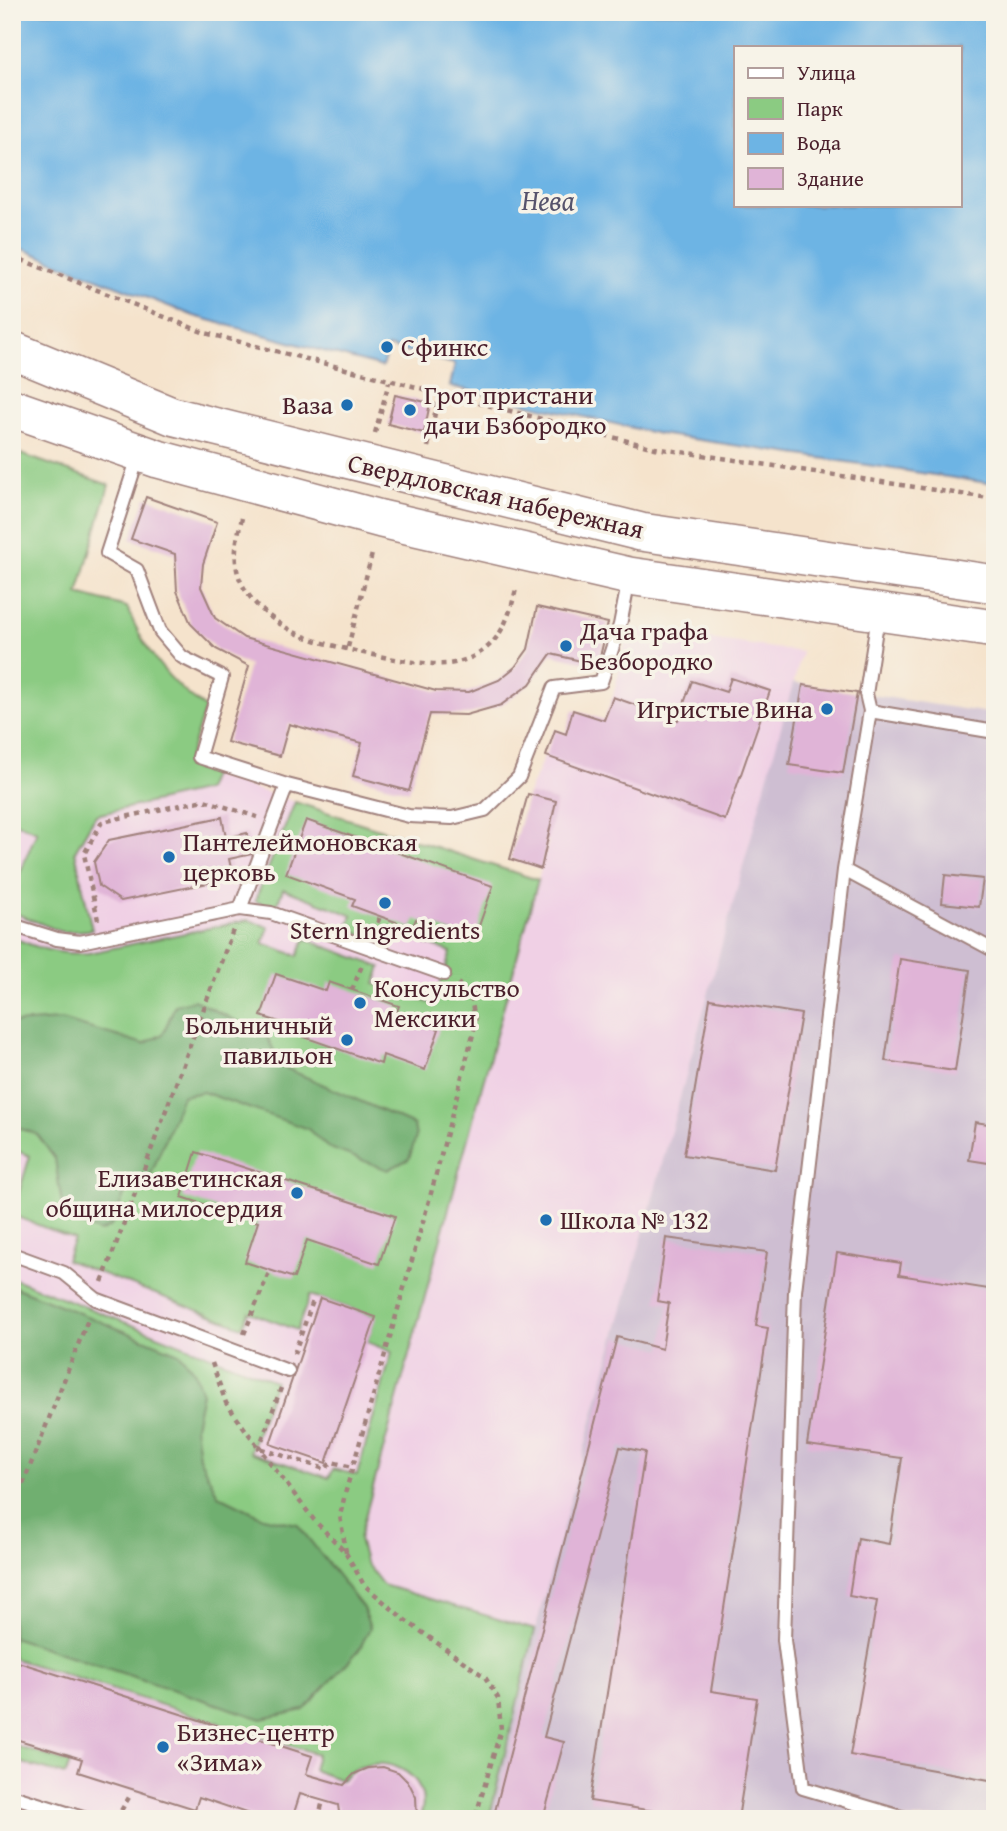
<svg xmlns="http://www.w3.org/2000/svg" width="1007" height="1831" font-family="'Gentium Book Plus',serif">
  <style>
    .built { fill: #f0d0e5 }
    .industrial { fill: #cebed2 }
    .green { fill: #8bcb82; stroke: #6a7556; stroke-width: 2 }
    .forest { fill: #70af70; stroke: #5d674e; stroke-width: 2 }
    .water { fill: #6db4e4; stroke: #5c6a88; stroke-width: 2; fill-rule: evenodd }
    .building { fill: #e0b4d7 }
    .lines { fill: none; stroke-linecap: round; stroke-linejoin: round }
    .lane-casing { stroke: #a0817c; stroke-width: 16 }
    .primary-casing { stroke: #a0817c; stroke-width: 40 }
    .path { stroke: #a0817c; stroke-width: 4.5; stroke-dasharray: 5 5; stroke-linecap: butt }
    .lane { stroke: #fff; stroke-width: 12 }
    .primary { stroke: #fff; stroke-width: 37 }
    .poi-dot { fill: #1f6fb2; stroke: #f7f3e8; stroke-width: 2.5 }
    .labels { text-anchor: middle; stroke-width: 7; stroke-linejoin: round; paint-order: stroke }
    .poi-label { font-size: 26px; fill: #4a1f2b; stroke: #f7f3e8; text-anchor: start }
    .street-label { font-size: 26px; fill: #4a1f2b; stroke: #f7f3e8 }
    .water-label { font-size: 28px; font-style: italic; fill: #56536c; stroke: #f7f3e8 }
  </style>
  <rect width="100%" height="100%" fill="#f7f3e8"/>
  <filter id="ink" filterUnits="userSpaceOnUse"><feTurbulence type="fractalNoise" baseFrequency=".0143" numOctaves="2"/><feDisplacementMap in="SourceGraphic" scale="14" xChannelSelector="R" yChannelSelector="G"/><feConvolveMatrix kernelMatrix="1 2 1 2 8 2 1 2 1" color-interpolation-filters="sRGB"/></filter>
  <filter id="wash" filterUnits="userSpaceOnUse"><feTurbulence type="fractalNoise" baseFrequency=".00686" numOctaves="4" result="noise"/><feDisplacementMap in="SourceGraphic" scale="28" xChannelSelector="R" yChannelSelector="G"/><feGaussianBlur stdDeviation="1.57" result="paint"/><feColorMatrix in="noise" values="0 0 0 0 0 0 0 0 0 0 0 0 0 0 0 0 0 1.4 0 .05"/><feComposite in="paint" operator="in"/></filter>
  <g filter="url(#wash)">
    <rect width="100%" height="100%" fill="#f5e3cc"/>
    <path class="built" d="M12,484L98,514L77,594L127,607L140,641L181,690L205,708L187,767L538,880L549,841L518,831L549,828L556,801L528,794L555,730L566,733L573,710L604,720L613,697L629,628L802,652L535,1630L489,1819H12Z"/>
    <path class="industrial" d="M793,683L995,714V1819H489L535,1630Z"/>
    <path class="green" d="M12,451L109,485L78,594L127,607C144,650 168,681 205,708L186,766L212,775L206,790L96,815L75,851L92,930L62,932L12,912V892L37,831L12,821Z
      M295,802L538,880L359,1539L365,1562L383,1585L535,1630L489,1819H419C439,1773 375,1744 341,1780L313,1770L317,1754L12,1658V1278L275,1381L250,1452L329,1478L333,1469L357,1475L392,1352L367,1342L375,1317L310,1295L297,1330L249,1312L242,1327L66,1260L74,1239L12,1215L30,1156L12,1149V937C39,949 59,955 89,953L248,920L269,927L263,943L298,956L305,939L381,967L375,984L433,1004L451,952L394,932L389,943L347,930L352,915L283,889L276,908L255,901Z
      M12,1745L70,1763L65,1775L12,1760Z"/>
    <path class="forest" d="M194,1000L267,1036L281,1066L414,1125L416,1137L409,1159L388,1170L327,1147L308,1129L203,1092L182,1096L147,1185L125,1193L111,1226L100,1232L64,1218L55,1159L37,1134L12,1126V1023L61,1020L144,1044L163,1034L175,1005Z
      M12,1286L179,1353L194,1371L202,1393L195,1426L199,1457L218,1495L263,1517L297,1524L363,1608L370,1628L359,1650L304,1710L262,1719L12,1637Z"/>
    <path class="water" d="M12,12H995V484L659,434L450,386L455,364L388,347L382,367L194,316L12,245ZM736,47H960V205H736Z"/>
    <g id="blocks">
      <path class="building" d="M395,395L430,403L424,433L388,424Z
        M146,497L217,522L203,564L201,587L215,618L244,638L436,691L469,692L499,680L515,667L528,649L537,607L608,623L598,665L551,654L530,684L501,705L466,715L430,714L409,791L353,776L362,743L326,734L289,724L280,756L227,742L249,666L216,649L191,624L177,591L175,554L131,539Z
        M731,678L770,691L725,820L546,756L555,730L566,734L573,710L604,720L613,697L678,720L692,681L726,692Z
        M803,685L857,693L843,773L789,765Z
        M528,794L556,801L541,869L510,859Z
        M222,817L226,838L247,833L252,854L229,859L233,878L121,901L99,886L94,862L109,840Z
        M306,820L493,886L474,940L416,919L412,928L352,906L355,899L286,874Z
        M945,875L983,879L979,907L942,903Z
        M900,959L970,970L955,1071L885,1061Z
        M276,974L326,991L329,982L399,1006L396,1014L439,1029L425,1070L383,1055L381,1064L304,1037L306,1031L261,1016Z
        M710,999L801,1014L775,1170L684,1155Z
        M975,1122L995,1125V1164L969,1160Z
        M196,1152L395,1216L379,1264L307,1240L294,1278L245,1262L258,1222L182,1197Z
        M666,1238L767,1252L756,1326L768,1328L711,1691L757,1698L738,1819H704L590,1801L645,1452L620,1447L544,1737L564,1742L543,1819H493L617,1337L662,1349L669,1303L657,1301Z
        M837,1253L901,1263L899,1275L995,1290V1781L850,1755L877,1601L849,1596L858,1538L889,1544L902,1458L807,1445Z
        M320,1298L376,1317L326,1463L270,1444Z
        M12,1660L312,1756L306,1774L344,1785L354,1774L368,1768L383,1767L398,1772L409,1783L416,1797L417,1819H340L338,1805L300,1794L292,1819H264L199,1797L195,1809L78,1772L82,1759L12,1738Z"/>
    </g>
  </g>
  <g filter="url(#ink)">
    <use href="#blocks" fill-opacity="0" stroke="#a0817c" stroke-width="2"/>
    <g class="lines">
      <defs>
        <path id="lane" d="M138,457L107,553L137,570L160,631L182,657L222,677L199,757L287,785L409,816L452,818L485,810L519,777L554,688L601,682L620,625L629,579
          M878,616L866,694L870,711L844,870L795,1291L784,1640L803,1788L908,1819
          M870,711L995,732
          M844,870L995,951
          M240,909L287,785
          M12,925L57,939L80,942L240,909L271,913L444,974
          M12,1254L64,1273L96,1299L288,1371
          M12,1796L86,1819"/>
        <path id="primary" d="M12,350L172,416L641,532L995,584
          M12,408L158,459L381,519L629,576L995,629"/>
      </defs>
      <use href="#lane" class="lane-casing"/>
      <use href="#primary" class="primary-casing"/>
      <path class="path" d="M12,256L205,333L655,448L995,499
        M375,433L389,382
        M428,447L439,394
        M242,518C236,541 231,564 243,586C254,606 273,621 294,632C321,646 415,666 446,664C455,664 473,658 481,652C503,637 510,614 516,589
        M348,647L372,554
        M98,920L84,854L102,822L204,800L257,817
        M374,932L380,916
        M352,990L363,963
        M102,1282L233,930
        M244,1334L270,1270
        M294,1354L314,1298
        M212,1363L226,1403L259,1448L325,1469L332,1462L352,1467
        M281,1388L259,1448L314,1520L346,1553L364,1585L405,1620L485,1677L498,1698L501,1729L475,1819
        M12,1512L89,1317
        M346,1552L340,1516L345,1494L430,1197L476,1023L471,999L458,983
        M116,1819L131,1794
        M318,1819L323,1801"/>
      <use href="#lane" class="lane"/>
      <use href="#primary" class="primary"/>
    </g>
  </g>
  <g class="poi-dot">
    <circle cx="387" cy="347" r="7"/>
    <circle cx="347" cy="405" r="7"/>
    <circle cx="410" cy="410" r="7"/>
    <circle cx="566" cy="646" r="7"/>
    <circle cx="827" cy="709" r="7"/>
    <circle cx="169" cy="857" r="7"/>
    <circle cx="385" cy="903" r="7"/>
    <circle cx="360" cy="1003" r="7"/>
    <circle cx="347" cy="1040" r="7"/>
    <circle cx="297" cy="1193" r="7"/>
    <circle cx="546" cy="1220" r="7"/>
    <circle cx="163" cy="1747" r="7"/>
  </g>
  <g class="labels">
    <g class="poi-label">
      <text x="401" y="356">Сфинкс</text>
      <text x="424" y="404">Грот пристани<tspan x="424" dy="30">дачи Бзбородко</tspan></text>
      <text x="333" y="414" text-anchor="end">Ваза</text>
      <text x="580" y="640">Дача графа<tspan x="580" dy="30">Безбородко</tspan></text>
      <text x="813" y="718" text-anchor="end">Игристые Вина</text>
      <text x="183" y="851">Пантелеймоновская<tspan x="183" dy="30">церковь</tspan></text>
      <text x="385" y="939" text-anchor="middle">Stern Ingredients</text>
      <text x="374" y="997">Консульство<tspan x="374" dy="30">Мексики</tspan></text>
      <text x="333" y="1034" text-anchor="end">Больничный<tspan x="333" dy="30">павильон</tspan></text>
      <text x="283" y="1187" text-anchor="end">Елизаветинская<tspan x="283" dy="30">община милосердия</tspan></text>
      <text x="560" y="1229">Школа № 132</text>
      <text x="177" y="1741">Бизнес-центр<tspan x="177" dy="30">«Зима»</tspan></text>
    </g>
    <g class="street-label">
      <text transform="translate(496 496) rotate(13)" y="9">Свердловская набережная</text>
    </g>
    <g class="water-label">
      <text x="548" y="210">Нева</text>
    </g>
  </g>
  <rect width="1007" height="1831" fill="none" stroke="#f7f3e8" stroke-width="42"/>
  <rect x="734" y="46" width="228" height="161" fill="#f7f3e8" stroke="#b29e9c" stroke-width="2"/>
  <rect x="748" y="68" width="35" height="10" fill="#ffffff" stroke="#b29e9c" stroke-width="2"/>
  <text x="797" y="80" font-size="21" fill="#4a1f2b">Улица</text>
  <rect x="748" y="98" width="35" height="21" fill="#8bcb82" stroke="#b29e9c" stroke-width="2"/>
  <text x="797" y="116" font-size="21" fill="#4a1f2b">Парк</text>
  <rect x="748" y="133" width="35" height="21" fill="#6db4e4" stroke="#b29e9c" stroke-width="2"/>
  <text x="797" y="150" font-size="21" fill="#4a1f2b">Вода</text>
  <rect x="748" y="168" width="35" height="21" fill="#e0b4d7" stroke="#b29e9c" stroke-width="2"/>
  <text x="797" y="186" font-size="21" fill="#4a1f2b">Здание</text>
</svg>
